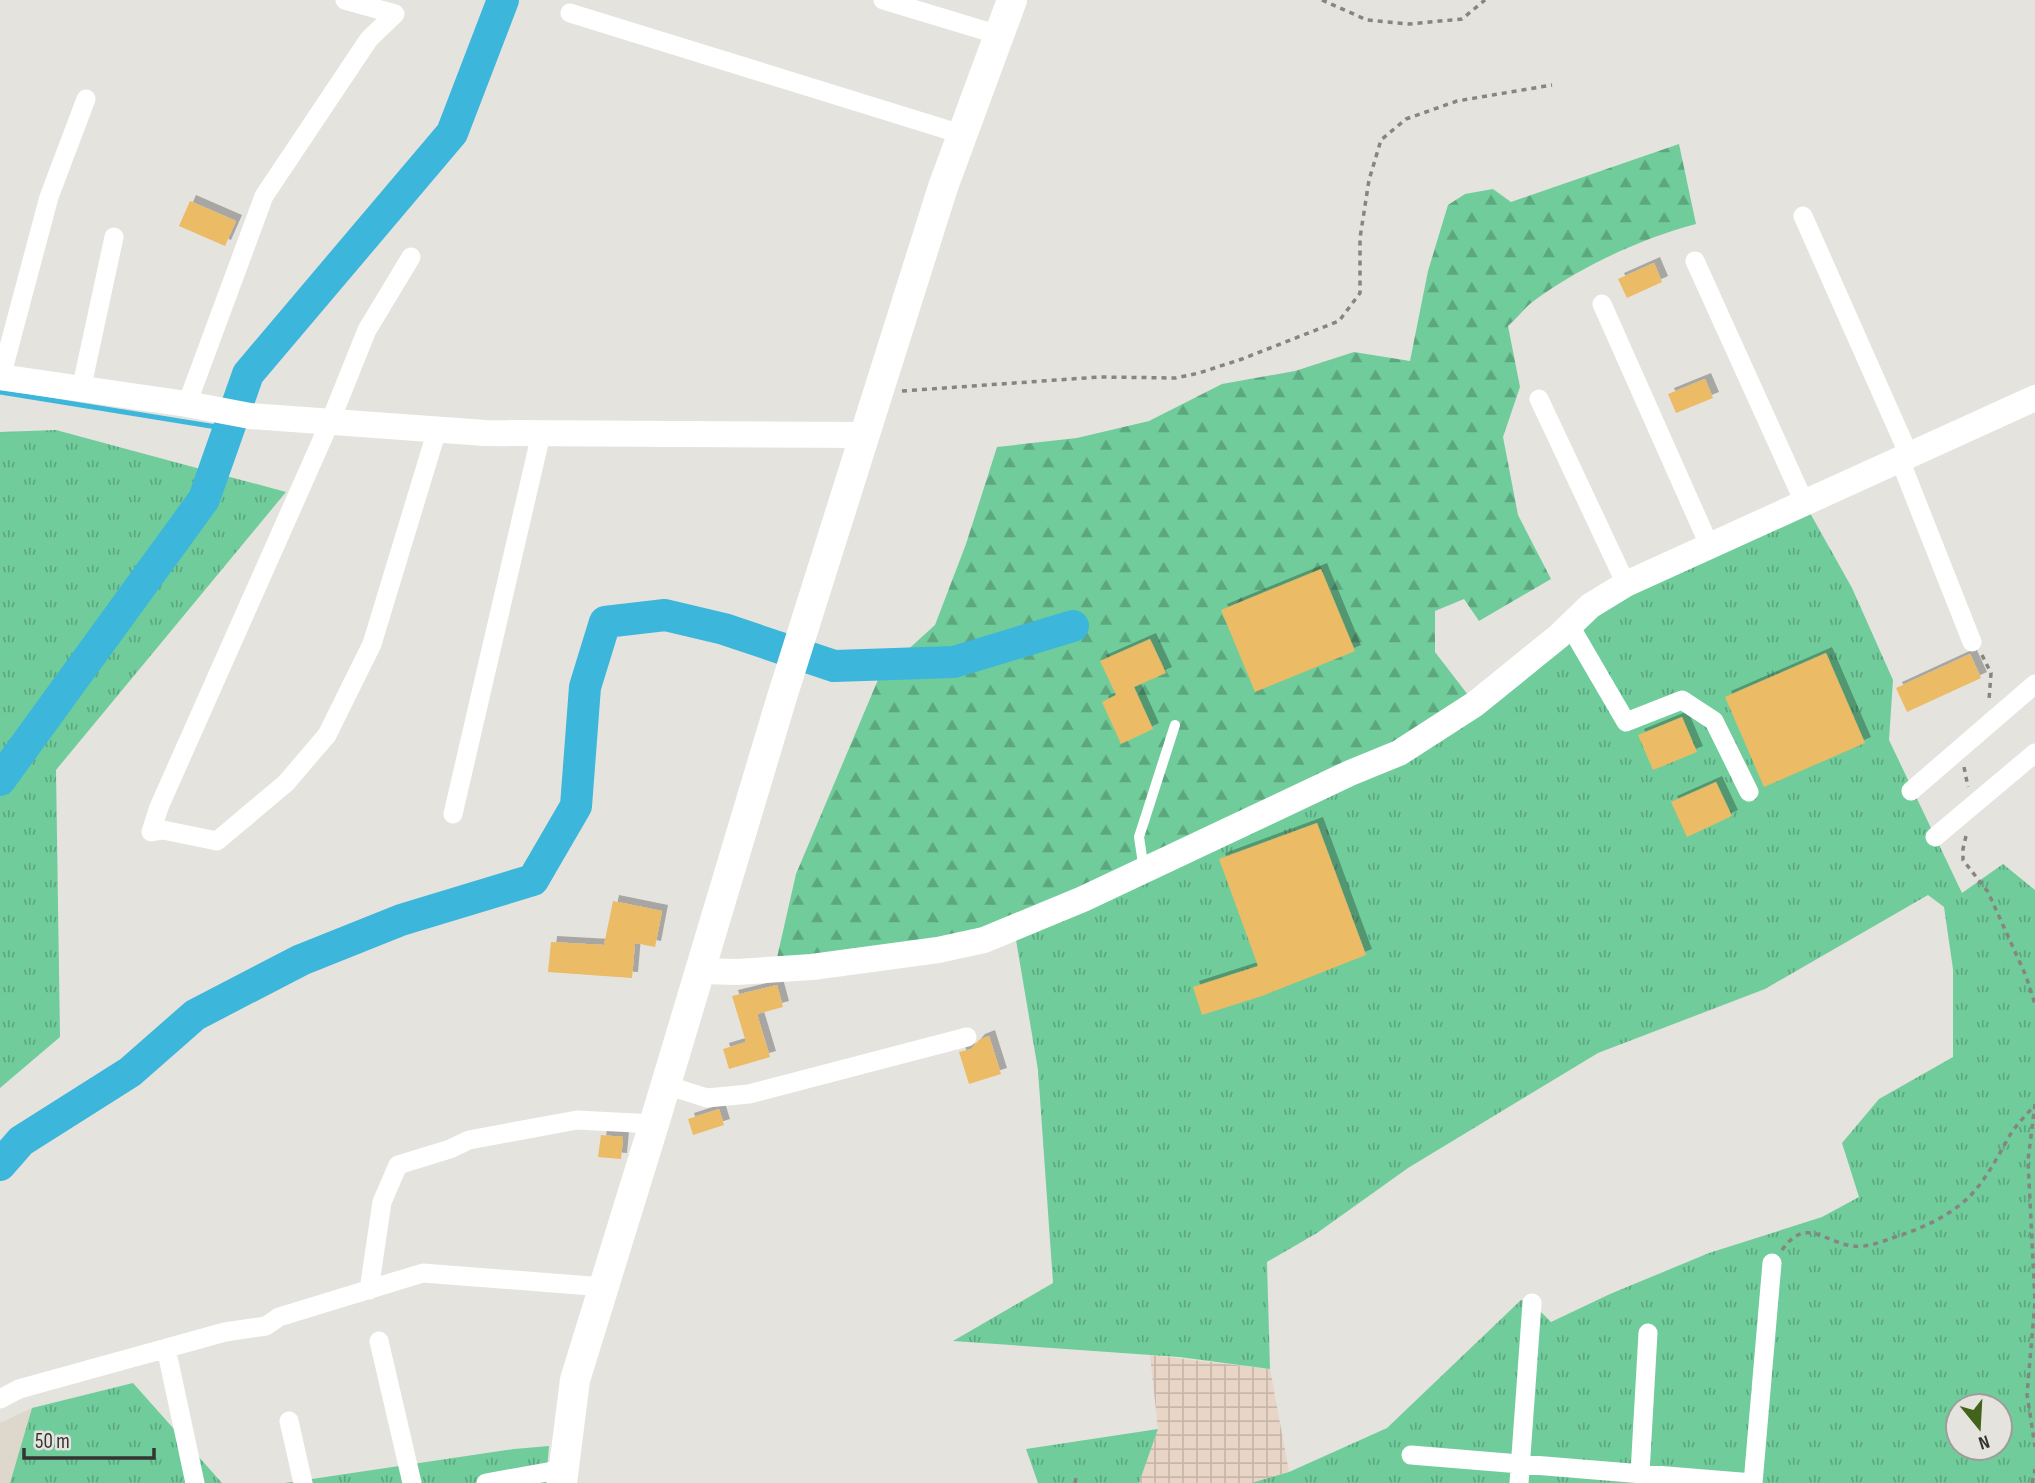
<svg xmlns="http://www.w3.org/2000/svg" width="2035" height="1483" font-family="'Sofia Sans Condensed',sans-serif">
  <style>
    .built { fill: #ded7cc }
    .industrial { fill: url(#industrial-grid) }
    .grass { fill: url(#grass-tufts); fill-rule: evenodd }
    .forest { fill: url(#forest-firs) }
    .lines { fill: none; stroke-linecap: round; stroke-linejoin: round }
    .stream { stroke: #3cb6db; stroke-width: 5 }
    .river { stroke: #3cb6db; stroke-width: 32 }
    .building { fill: #ebbb65; filter: url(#shadow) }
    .path { stroke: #868581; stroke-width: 3.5; stroke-dasharray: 5 5; stroke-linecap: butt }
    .lane { stroke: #fff; stroke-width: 10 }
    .street { stroke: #fff; stroke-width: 19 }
    .secondary { stroke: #fff; stroke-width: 26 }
    .primary { stroke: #fff; stroke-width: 30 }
  </style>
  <defs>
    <pattern id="industrial-grid" width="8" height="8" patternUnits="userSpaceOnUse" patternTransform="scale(1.75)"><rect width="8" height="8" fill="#e9d5c6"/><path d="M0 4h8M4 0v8" fill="none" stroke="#c8b7ab"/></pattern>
    <pattern id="grass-tufts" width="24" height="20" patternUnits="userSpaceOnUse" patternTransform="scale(1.75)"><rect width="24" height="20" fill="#70cd9b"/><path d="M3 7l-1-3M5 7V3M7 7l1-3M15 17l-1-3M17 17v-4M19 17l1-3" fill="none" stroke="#5da77f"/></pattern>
    <pattern id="forest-firs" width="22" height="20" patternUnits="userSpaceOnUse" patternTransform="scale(1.75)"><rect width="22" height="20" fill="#70cd9b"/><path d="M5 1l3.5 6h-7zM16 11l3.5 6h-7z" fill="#5da77f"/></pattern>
    <filter id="shadow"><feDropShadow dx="6" dy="-6" stdDeviation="0" flood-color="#0004"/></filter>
  </defs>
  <rect width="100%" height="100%" fill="#e5e3de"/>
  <path class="built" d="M32,1408L10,1483H0V1423Z"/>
  <path class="industrial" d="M1150,1355L1270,1369L1289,1472L1251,1483H1139L1158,1429Z"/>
  <path class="grass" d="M56,430L286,492L56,770L60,1037L0,1088V432Z
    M1805,504L1852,588L1893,680L1889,740L1962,893L2003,864L2035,890V1483H1251L1289,1472L1387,1428L1521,1300L1532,1303L1551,1322L1610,1294L1709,1253L1822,1217L1859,1197L1842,1143L1879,1099L1953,1057V969L1944,907L1928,895L1765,989L1598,1053L1408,1168L1317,1233L1267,1262L1270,1369L1179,1357L953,1341L1053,1283L1038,1070L1015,934L1350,773L1570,626ZM1958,1406H2000V1448H1958Z
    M133,1383L222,1483H10L32,1408Z
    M1158,1429L1139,1483H1038L1026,1449Z
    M549,1446L546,1483H285L514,1449Z"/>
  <path class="forest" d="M1679,144L1696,224C1640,239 1582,266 1535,300C1525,307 1517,318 1508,326L1520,387L1503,437L1518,515L1551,579L1479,621L1464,599L1435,611V652L1475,704L984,940L776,962L796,874L880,675L935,625L966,544L997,447L1077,438L1149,421L1222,384L1295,371L1354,352L1410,361L1428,271L1448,205L1465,194L1493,189L1511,202Z"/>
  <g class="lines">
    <path class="stream" d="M0,392L229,429"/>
    <path class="river" d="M0,780L204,499L248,374L452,133L503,0
      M0,1165L21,1141L130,1072L195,1015L301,960L401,920L533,880L576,806L585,687L605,622L665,615L724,629L834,666L954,662L1073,626"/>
  </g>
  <path class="building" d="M190,201L236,221L225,246L179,226Z
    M1654,263L1662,282L1627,298L1618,279Z
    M1705,379L1713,398L1676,413L1668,394Z
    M1321,569L1355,651L1255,692L1221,610Z
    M1150,639L1166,673L1134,687L1153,729L1121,744L1102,702L1116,695L1100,661Z
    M1826,653L1865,743L1764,787L1725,697Z
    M1970,654L1981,678L1907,712L1896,688Z
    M1682,717L1697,752L1653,770L1638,735Z
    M1716,782L1732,816L1687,837L1671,802Z
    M1317,823L1366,955L1262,996L1202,1015L1193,987L1258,966L1219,859Z
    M613,901L662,911L655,947L635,943L632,978L548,972L551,942L604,945Z
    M777,985L783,1007L757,1014L770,1057L729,1069L723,1049L746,1042L732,996Z
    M989,1036L1001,1074L969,1084L959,1052L971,1049L979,1040Z
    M719,1109L724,1125L693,1135L688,1119Z
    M601,1135L623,1137L621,1159L598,1157Z"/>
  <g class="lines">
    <path class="path" d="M1322,0L1367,20L1409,24L1462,19L1485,0
      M902,391L1099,377L1176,378L1199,373L1242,359L1339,321L1360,293V238L1369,180L1381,140L1406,119L1457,101L1552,85
      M1982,655L1991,673L1989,700
      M1964,767L1968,787
      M1966,836L1963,849V860L1988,892L2026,976L2035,1004
      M2035,1104L2028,1160L2035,1302L2027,1394L2035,1447
      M1782,1250C1806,1216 1823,1242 1853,1246C1863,1248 1879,1243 1889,1239C1918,1230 1947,1218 1969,1197C1986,1180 1998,1156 2010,1135C2017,1124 2026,1115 2034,1106
      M1075,1483L1076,1478
      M2032,1483L2035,1469"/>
    <path class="lane" d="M1144,870L1139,837L1175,725"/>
    <path class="street" d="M883,0L999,35
      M570,13L961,134
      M1803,216L1909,455
      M411,257L367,330L330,422L159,807L151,832L163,830L217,841L286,783L327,735L372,644L437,430
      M1695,261L1805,504
      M1602,304L1710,547
      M1,377L49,197L86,99
      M81,390L114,237
      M1539,399L1626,584
      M187,404L264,196L369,39L395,14L345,0
      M1900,460L1972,642
      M1570,626L1626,722L1682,700L1714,721L1749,792
      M1911,791L2035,684
      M453,814L541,434
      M1935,837L2035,753
      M666,1085L707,1098L749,1094L967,1037
      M369,1290L382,1202L398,1165L450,1149L469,1140L577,1120L654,1124
      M379,1341L412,1483
      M166,1348L195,1483
      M0,1399L19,1389L225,1332L266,1326L279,1317L423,1273L604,1287
      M289,1421L303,1483
      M1411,1455L1753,1483L1772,1263
      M1640,1473L1648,1333
      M486,1483L564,1469
      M1519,1483L1532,1303"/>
    <path class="secondary" d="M0,377L187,404L250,416L485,433L865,435
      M701,971L737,972L812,967L938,950L984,940L1083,899L1350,773L1399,753L1475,704L1559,636L1590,606L1626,584L2035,398"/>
    <path class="primary" d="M562,1483L575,1380L654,1124L782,697L943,187L1012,0"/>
  </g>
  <g transform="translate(1979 1427) rotate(162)"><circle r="33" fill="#e5e3de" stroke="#9f9d99" stroke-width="2"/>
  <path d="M0-5L12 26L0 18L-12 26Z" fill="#426319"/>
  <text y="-10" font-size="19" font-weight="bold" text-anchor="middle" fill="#353432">N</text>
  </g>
  <path d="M24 1448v10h130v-10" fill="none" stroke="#353432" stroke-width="3.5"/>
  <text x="35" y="1448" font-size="21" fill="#353432" stroke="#e5e3de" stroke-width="5" paint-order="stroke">50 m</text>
</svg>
